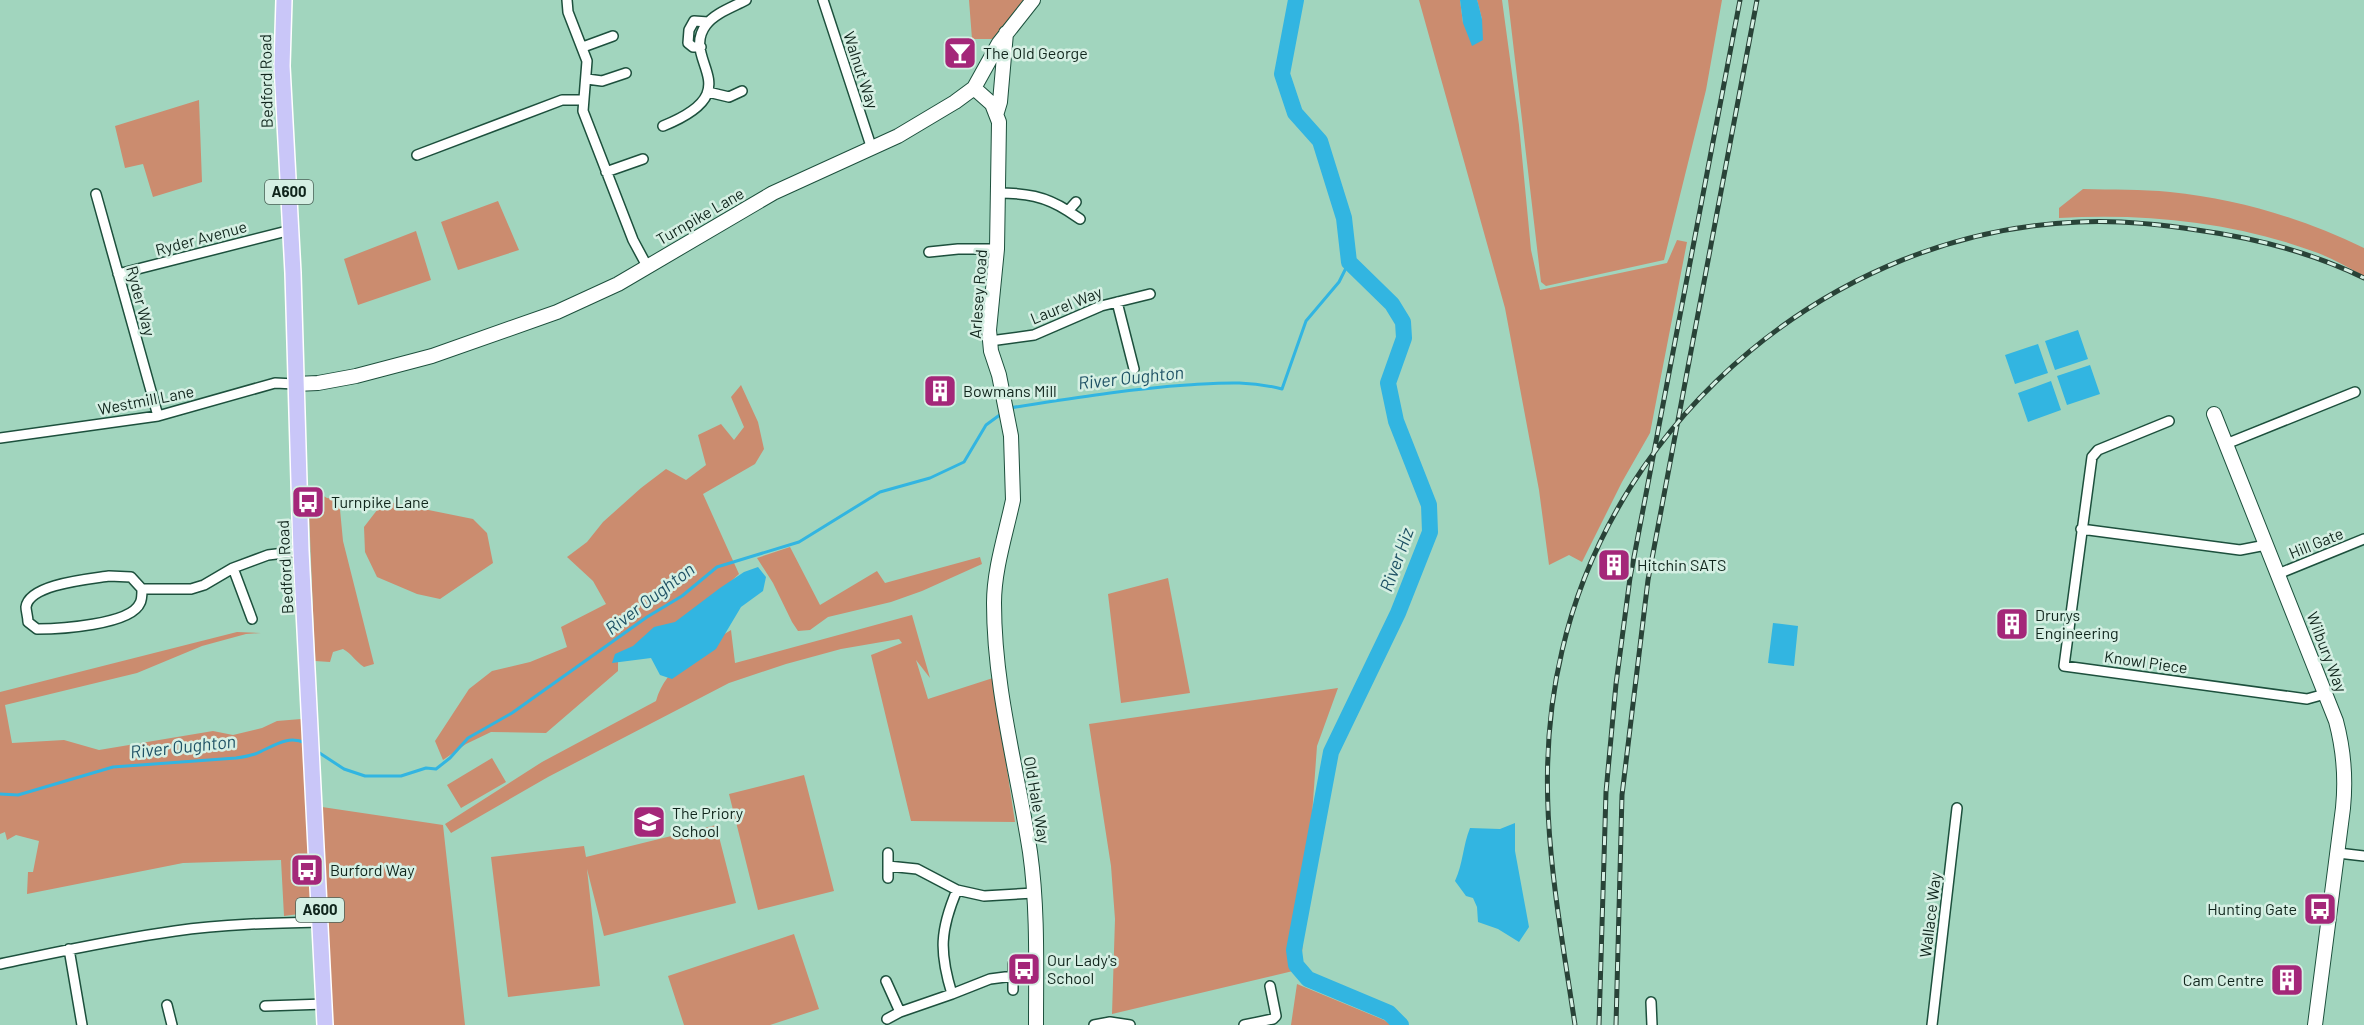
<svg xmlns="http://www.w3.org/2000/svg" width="2364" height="1025" font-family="Barlow,sans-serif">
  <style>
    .green { fill: #cb8c6f }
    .water { fill: #32b5e1 }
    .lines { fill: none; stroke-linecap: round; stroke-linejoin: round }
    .stream { stroke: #32b5e1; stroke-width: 3 }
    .river { stroke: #32b5e1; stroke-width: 16 }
    .street-casing { stroke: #1d503d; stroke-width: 12 }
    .secondary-casing { stroke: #1d503d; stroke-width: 16 }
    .primary-casing { stroke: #fff; stroke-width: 18 }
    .street { stroke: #fff; stroke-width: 9 }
    .secondary { stroke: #fff; stroke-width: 14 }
    .primary { stroke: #c9c6f8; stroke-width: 15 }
    .rail-casing { stroke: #294338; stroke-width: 5 }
    .rail { stroke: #d5efe3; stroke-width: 3; stroke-dasharray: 9; stroke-linecap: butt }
    .labels { text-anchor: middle; stroke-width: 5; stroke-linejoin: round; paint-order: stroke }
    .shield { fill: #d5efe3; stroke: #4b6258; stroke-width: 1.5 }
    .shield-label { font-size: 15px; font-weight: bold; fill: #10251c }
    .poi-label { font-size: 16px; fill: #10251c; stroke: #d5efe3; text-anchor: start }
    .street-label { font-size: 16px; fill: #10251c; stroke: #d5efe3 }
    .water-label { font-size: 18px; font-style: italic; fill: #1f5265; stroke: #d5efe3 }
  </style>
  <rect width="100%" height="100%" fill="#a1d5be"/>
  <path class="green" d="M969,0H1025L992,39H972Z
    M1419,0H1460L1463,23L1482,19L1477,0H1502L1519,125L1531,250L1540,290L1667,263L1677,240L1687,242L1650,433L1622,482L1582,562L1569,555L1549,565L1539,490L1505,308Z
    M1508,0H1722L1706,90L1664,260L1546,286L1541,282Z
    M199,100L202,182L153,197L143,164L125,168L115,126Z
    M2083,189C2112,190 2141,189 2170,192C2238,199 2302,218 2364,248V276C2349,268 2334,259 2318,253C2235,222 2147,213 2059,218V208Z
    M498,201L519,250L458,270L441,222Z
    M416,231L431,280L358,305L344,259Z
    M741,385L758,422L764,449L755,464L703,494L739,574L691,618L618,658V671L546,733L491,732L466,744L443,760L435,741L469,689L492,671L530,662L567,647L561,627L606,604L593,581L567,557L587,542L603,522L641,488L666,469L686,480L706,465L698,435L721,424L734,440L744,427L731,397Z
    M317,492L327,498L339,499L343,541L374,664L364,667C355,661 352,654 343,649L333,652L330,662L315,661L309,511L316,499Z
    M384,501L473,519L487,533L493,563L440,599L417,594L377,577L365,552L364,527Z
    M790,547L820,605L877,571L885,583L980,557L982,564L922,591L891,602L828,617L810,630L798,631L792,622L773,583L757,558Z
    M1168,578L1190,693L1121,703L1108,594Z
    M912,615L930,678L916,660L928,699L993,678L1015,822L911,821L871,655L902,643L899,639L841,649L786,664L729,683L548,777L451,833L445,824L542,762L656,701C666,665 701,649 731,630L735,663Z
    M237,632L261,633L246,634L202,646L137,673L5,705L12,743L64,740L99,750L213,731L233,735L262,728L277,721L301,719L314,892L299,914L284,916L281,860L183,863L27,894L28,872H33L39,841L16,835L7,840L5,832L0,834V692Z
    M1338,688L1317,746L1301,967L1293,971L1112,1014L1115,919L1111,866L1089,724Z
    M492,758L506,782L461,808L447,785Z
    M804,775L834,891L758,910L729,794Z
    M322,807L443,825L465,1025H333Z
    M716,825L736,903L604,936L587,869L600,986L508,997L491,857L584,846L586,857Z
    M794,934L819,1009L770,1025H684L668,976Z
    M1297,984L1384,1020L1391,1025H1291Z"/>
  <path class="water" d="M1460,0H1477L1478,3L1482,19L1483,40L1472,46L1463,23Z
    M2078,330L2088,359L2055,370L2045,341Z
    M2038,344L2048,373L2015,384L2005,355Z
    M2090,365L2100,394L2067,405L2057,376Z
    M2051,381L2061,410L2028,422L2018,393Z
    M758,567L766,577L763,591L741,607L716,649L672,679L660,675L651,658L612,663L615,654L633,646L654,627L675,622L720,588L744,572Z
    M1773,623L1798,626L1794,666L1768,663Z
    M1515,823V851L1529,927L1519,942L1498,929L1478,922L1477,907L1473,898L1466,896L1455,881C1463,864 1463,845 1470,828L1500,829Z"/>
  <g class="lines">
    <path class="stream" d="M1009,408C1068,399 1127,389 1187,385C1221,383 1248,380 1282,389L1306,321L1339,282L1349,262
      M315,750L344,769L365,776H401L426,768L436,769L450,758L468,738L512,713L647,617L682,596L717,567L799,542L880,492L930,478L964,462L986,425L1001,414
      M0,794L18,795L113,767L236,758C243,757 249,756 255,754C271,748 287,734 305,743"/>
    <path class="river" d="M1296,0L1282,74L1295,113L1320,141L1344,218L1349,262L1392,304L1403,322L1404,338L1388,383L1396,421L1429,505L1430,532L1398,613L1331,752L1294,950L1296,965L1308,979L1389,1013L1401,1025"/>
    <defs>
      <path id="street" d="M567,0L568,12L587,61L583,111L633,240L647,266
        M823,0L872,149
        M583,47L613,36
        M701,47H693L688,43L689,30L694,21L708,22
        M587,79L602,81L626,73
        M708,92L729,97L742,91
        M663,126C752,90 679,61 706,25C715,13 733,7 746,0
        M417,155L562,100H582
        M606,172L643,159
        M998,193C1025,193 1045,196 1068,211
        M96,194L158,416
        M1076,202L1068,211L1080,219
        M929,252L958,249H997
        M118,274L291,230
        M1117,302L1134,369
        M990,341L1034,335L1101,306L1150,294
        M2169,421L2098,450L2092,457L2064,666L2307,699L2325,694
        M0,438L158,416L275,383L295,384
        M2226,444L2355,392
        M2081,529L2240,550L2266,545
        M233,568L252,619
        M2278,574L2364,539
        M109,576L131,577L142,589C142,593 142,600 140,603C131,625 58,629 37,629L28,622C28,617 26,611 26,607C29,584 90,579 109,576Z
        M142,589H191L204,585L233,568L268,555L301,551
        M2338,853L2364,856
        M888,866L917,869L957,890
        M888,878V853
        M69,949L82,1025
        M0,964C58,952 116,939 175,931C223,924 272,923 321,922
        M1013,964V990
        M1013,976L990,979L952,994C939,952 940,930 957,890L984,896L1034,893
        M886,981L900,1012
        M1651,1002L1652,1025
        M167,1005L172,1025
        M265,1006L325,1004
        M887,1019L900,1012L952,994
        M1094,1025L1110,1022L1130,1025
        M1244,1025L1273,1019L1276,1016L1270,986
        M1932,1025L1957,808"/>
      <path id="secondary" d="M974,88L992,104L999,122L997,249L989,330L991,351L999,375L1011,436L1013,500C1006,533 994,569 994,603C994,688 1017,768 1030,852C1038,909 1036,967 1036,1025
        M997,112L1000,102L1006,33
        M295,384L318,383L356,376L432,356L557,312L618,284L773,193L898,136L955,102L974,88L999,43L1033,0
        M2214,414L2336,721C2344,751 2346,778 2343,808L2315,1025"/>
      <path id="primary" d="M284,0L282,66L293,273L301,551L325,1025"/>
    </defs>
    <use href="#street" class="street-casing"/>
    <use href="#secondary" class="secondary-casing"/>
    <use href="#primary" class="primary-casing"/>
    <use href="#street" class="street"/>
    <use href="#secondary" class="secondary"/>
    <use href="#primary" class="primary"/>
    <defs>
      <path id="rail" d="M1575,1025C1556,896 1531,781 1562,651C1616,415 1836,231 2079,222C2119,220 2158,224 2197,230C2255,238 2311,252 2364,278
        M1599,1025L1606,792L1616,684L1630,578L1740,0
        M1616,1025L1622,795L1648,580L1757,0"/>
    </defs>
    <use href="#rail" class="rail-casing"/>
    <use href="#rail" class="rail"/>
  </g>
  <defs>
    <symbol id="bar-square" viewBox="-11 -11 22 22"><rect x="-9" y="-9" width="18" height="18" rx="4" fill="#a42779" stroke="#d5efe3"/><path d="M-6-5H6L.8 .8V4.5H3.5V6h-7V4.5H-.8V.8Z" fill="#fff"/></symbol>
    <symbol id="building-square" viewBox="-11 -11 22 22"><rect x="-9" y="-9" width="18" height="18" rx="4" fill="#a42779" stroke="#d5efe3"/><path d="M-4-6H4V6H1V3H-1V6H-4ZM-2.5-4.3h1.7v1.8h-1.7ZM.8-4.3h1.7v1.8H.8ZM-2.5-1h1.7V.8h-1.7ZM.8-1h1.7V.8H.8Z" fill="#fff"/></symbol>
    <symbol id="bus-square" viewBox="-11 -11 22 22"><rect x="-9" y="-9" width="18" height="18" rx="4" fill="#a42779" stroke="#d5efe3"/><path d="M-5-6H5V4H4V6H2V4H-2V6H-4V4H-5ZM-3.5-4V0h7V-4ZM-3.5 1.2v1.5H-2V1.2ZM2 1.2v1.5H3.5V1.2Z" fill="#fff"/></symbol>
    <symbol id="school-square" viewBox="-11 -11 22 22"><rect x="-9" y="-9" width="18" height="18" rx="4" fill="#a42779" stroke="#d5efe3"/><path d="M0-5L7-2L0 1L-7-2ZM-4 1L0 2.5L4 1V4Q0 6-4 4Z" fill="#fff"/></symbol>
  </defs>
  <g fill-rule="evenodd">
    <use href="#bar-square" x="941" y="34" width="38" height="38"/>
    <use href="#building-square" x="921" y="372" width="38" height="38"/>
    <use href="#bus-square" x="289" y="483" width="38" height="38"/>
    <use href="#building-square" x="1595" y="546" width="38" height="38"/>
    <use href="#building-square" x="1993" y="605" width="38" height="38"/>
    <use href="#school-square" x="630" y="803" width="38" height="38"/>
    <use href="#bus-square" x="288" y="851" width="38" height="38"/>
    <use href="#bus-square" x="2301" y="890" width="38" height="38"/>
    <use href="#bus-square" x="1005" y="950" width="38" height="38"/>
    <use href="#building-square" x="2268" y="961" width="38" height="38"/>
  </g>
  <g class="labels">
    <g class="shield">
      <rect x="265" y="180" width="48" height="24" rx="4.5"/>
      <rect x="296" y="898" width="48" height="24" rx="4.5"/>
    </g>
    <g class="shield-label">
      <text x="289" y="197">A600</text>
      <text x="320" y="915">A600</text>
    </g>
    <g class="poi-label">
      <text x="983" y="59">The Old George</text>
      <text x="963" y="397">Bowmans Mill</text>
      <text x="331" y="508">Turnpike Lane</text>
      <text x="1637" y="571">Hitchin SATS</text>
      <text x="2035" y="621">Drurys<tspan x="2035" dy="18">Engineering</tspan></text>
      <text x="672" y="819">The Priory<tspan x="672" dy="18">School</tspan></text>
      <text x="330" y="876">Burford Way</text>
      <text x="2297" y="915" text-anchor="end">Hunting Gate</text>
      <text x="1047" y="966">Our Lady's<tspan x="1047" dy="18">School</tspan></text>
      <text x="2264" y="986" text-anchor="end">Cam Centre</text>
    </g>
    <g class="street-label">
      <text transform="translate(861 70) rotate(72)" y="6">Walnut Way</text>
      <text transform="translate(266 81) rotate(-91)" y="6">Bedford Road</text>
      <text transform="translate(700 216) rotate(-30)" y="6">Turnpike Lane</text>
      <text transform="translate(201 238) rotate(-15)" y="6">Ryder Avenue</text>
      <text transform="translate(978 294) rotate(-86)" y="6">Arlesey Road</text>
      <text transform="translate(141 301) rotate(75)" y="6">Ryder Way</text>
      <text transform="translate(1066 305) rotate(-22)" y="6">Laurel Way</text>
      <text transform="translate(146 400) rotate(-11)" y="6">Westmill Lane</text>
      <text transform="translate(2316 543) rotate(-22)" y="6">Hill Gate</text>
      <text transform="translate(285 567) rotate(-93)" y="6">Bedford Road</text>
      <text transform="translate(2327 652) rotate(69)" y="6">Wilbury Way</text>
      <text transform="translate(2146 662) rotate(8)" y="6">Knowl Piece</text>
      <text transform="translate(1037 800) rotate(80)" y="6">Old Hale Way</text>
      <text transform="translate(1930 915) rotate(-83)" y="6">Wallace Way</text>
    </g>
    <g class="water-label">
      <text transform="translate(1131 378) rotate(-6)" y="6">River Oughton</text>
      <text transform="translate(1397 560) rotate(-70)" y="6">River Hiz</text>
      <text transform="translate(650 599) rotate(-37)" y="6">River Oughton</text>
      <text transform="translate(183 747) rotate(-6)" y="6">River Oughton</text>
    </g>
  </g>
</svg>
